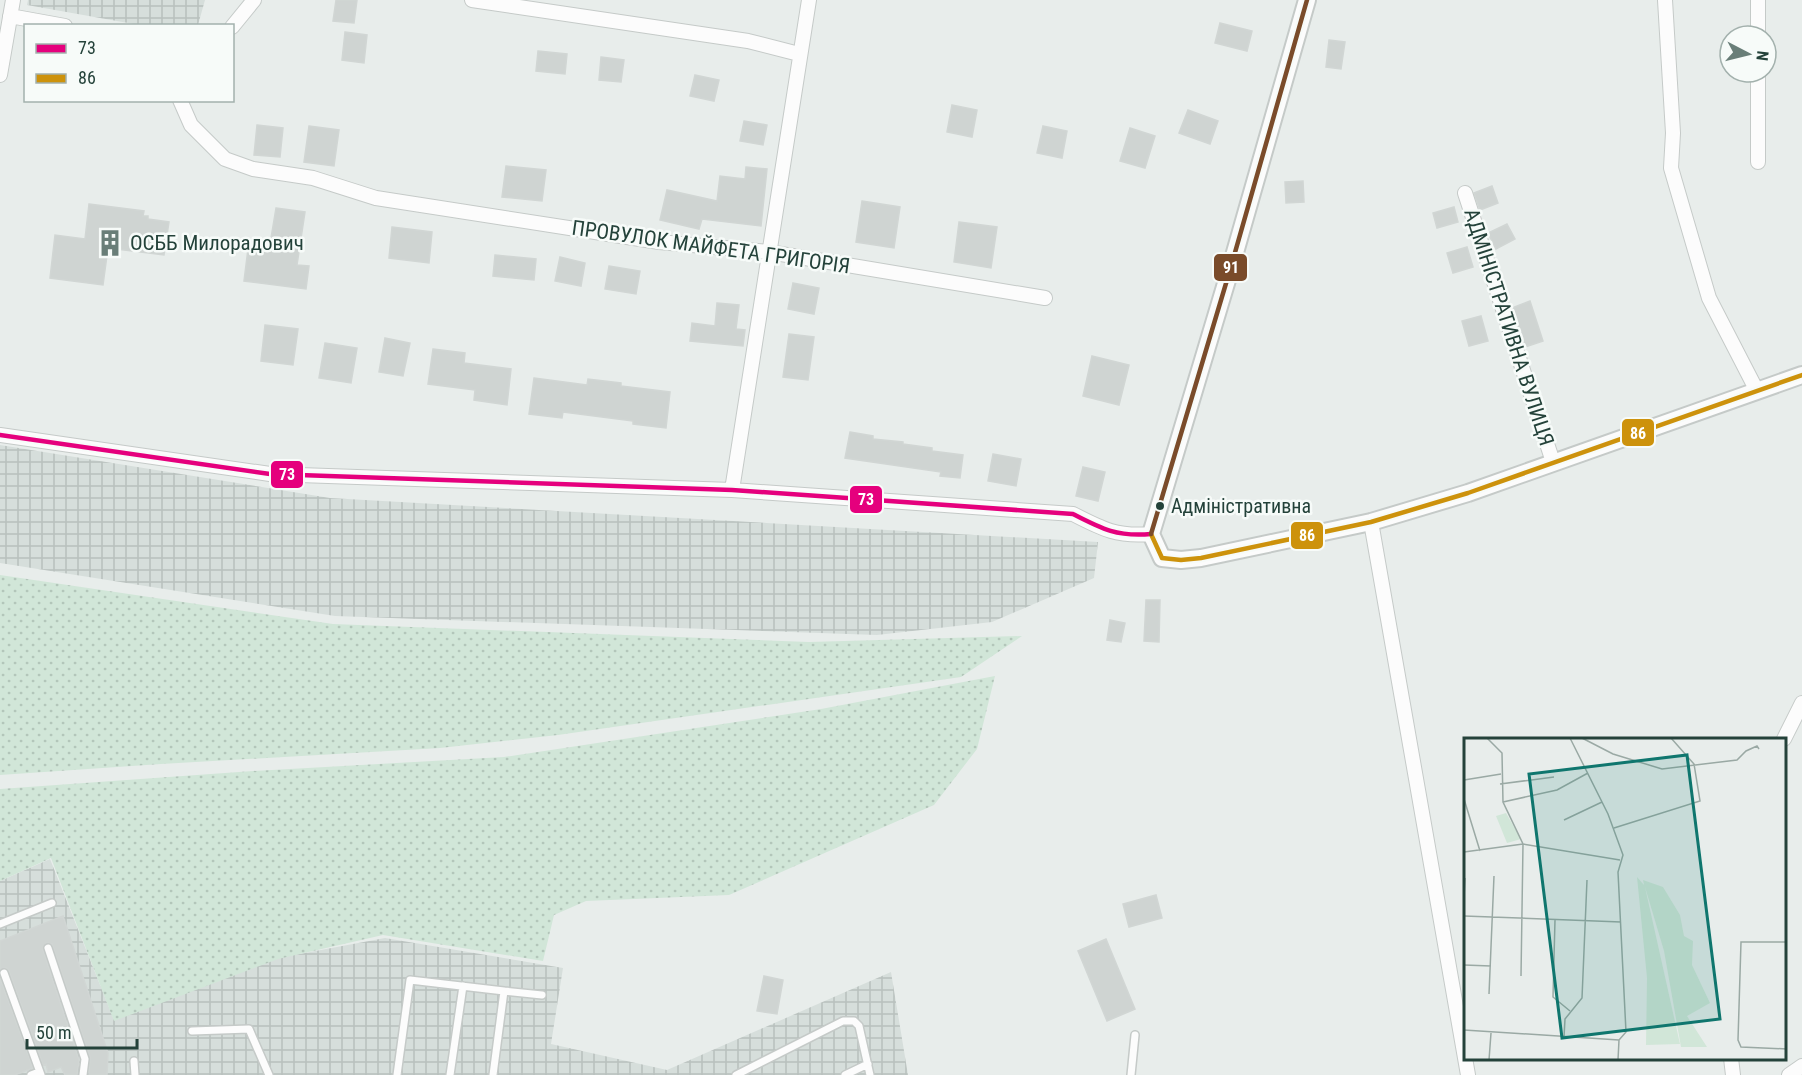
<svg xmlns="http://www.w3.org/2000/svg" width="1802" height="1075" font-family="'Roboto Condensed',sans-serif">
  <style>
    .industrial { fill: url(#industrial-grid) }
    .park { fill: url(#park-dots) }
    .building { fill: #cfd4d2; stroke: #d1d6d4; stroke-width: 1.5 }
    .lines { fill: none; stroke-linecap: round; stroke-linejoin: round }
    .service-casing { stroke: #c5cac8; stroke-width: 10 }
    .minor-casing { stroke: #c5cac8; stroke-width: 16 }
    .tertiary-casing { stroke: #c5cac8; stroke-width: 20 }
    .service { stroke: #fcfcfc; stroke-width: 7 }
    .minor { stroke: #fcfcfc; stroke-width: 14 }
    .tertiary { stroke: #fcfcfc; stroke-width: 16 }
    .bus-1-casing { stroke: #f7fbf9; stroke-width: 9 }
    .bus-2-casing { stroke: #f7fbf9; stroke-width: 9 }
    .bus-3-casing { stroke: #f7fbf9; stroke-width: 9 }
    .bus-1 { stroke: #e5007d; stroke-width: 4.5 }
    .bus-2 { stroke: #cd920c; stroke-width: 4.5 }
    .bus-3 { stroke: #7a4b2a; stroke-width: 4.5 }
    .bus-dot { fill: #24423a; stroke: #f7fbf9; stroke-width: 2 }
    .labels { text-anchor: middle; stroke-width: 5; stroke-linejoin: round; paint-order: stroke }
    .bus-label { font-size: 20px; fill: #24423a; stroke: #f7fbf9; text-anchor: start }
    .poi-label { font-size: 21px; fill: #24423a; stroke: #f7fbf9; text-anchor: start }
    .street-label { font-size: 21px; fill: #24423a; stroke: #f7fbf9 }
    .inset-road { fill: none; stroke: #9aa9a4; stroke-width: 1.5 }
    .view { fill: #0f766e; fill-opacity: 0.15; stroke: #0f766e; stroke-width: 3 }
    .inset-edge { fill: none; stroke: #24423a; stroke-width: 3 }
    .line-badge { stroke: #f7fbf9; stroke-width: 2 }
    .badge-label { font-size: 16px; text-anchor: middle; font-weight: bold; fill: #fff }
  </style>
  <defs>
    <pattern id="industrial-grid" width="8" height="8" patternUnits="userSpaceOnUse" patternTransform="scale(1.5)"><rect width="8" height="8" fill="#d6dedb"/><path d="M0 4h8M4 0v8" fill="none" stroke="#b8c0bd"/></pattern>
    <pattern id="park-dots" width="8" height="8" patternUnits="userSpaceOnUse" patternTransform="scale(1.5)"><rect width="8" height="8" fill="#d1e6d8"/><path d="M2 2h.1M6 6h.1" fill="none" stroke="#b3c6ba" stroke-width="1.8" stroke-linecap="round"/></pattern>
  </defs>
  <rect width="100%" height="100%" fill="#e8edeb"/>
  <path class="industrial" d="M28,0H205L198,25L145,26L27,5Z
    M0,445L330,498L1098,542L1094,578L992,622L877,635L335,616L0,563Z
    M50,859L114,1020L278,958L385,938L563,968L551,1044L667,1070L891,972L908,1075H0V881Z"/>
  <path class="park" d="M0,575L333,624L809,642L1022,636L961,677L558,735L440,748L161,764L0,775Z
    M995,676L977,749L934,805L729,895L586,901L554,915L543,961L383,935L278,959L114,1021L51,858L0,881V789L253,771L504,757L821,709Z"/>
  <path class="building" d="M336,0H357L354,23L333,21Z
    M1220,23L1252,31L1247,51L1215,43Z
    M345,32L367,35L364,63L342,60Z
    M1329,40L1345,42L1341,69L1326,67Z
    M538,51L567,54L565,74L536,71Z
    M601,57L624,60L621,82L599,80Z
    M695,75L719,80L714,101L690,96Z
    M952,105L977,110L972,137L947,132Z
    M1188,110L1218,121L1210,144L1179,133Z
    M744,121L767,125L763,145L740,141Z
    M257,125L283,128L280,157L254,155Z
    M309,126L339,130L334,166L304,162Z
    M1043,126L1067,131L1062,158L1037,153Z
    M1130,128L1155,136L1145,168L1120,161Z
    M506,166L546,170L542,201L502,197Z
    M746,167L767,169L761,226L702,219L699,229L660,220L667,190L717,201L720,176L745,179Z
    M1303,181L1304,202L1286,203L1285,182Z
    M1492,186L1498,203L1480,210L1474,193Z
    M862,201L900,207L894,248L856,242Z
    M89,204L144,211L143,216H148V219L169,222L164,255L108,248L103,285L50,278L55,235L85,239Z
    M1454,207L1458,222L1437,228L1433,213Z
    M276,208L305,212L297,265L309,266L306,289L244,281L249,241L270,244Z
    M959,222L997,227L991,268L954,262Z
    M1507,224L1515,239L1496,249L1488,233Z
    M392,227L432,232L429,263L389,258Z
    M1467,247L1473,267L1453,273L1447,253Z
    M495,255L536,259L534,280L493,276Z
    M560,257L585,263L581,286L555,281Z
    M609,266L640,271L636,294L605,289Z
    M793,283L819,288L814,314L788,309Z
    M1530,301L1543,341L1525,347L1512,308Z
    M717,303L739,305L736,329L745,330L743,346L690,341L692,323L715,326Z
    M1481,316L1488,341L1469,346L1462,321Z
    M265,325L298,329L293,365L261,361Z
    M789,334L814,337L808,380L783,377Z
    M385,338L410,343L403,376L379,372Z
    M325,343L357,348L351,383L319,378Z
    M433,349L465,353L464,363L511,369L507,405L474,400L475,390L428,384Z
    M1092,356L1129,365L1119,405L1083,396Z
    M534,378L587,385L588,379L621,383V386L670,392L666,428L633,424V421L563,412L562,418L529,414Z
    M850,432L873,436V439L903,442V444L932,448V451L963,455L960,478L940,476L941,472L845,458Z
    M993,454L1021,459L1016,486L988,481Z
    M1083,467L1105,472L1098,501L1076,496Z
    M1146,600H1160L1159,642L1144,641Z
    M1110,620L1125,623L1121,642L1107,640Z
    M1156,895L1162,918L1129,927L1123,904Z
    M63,916L108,1053L107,1075H89L90,1057L52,944L46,943L43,950L79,1060L77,1075H65L61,1067L48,1072L46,1064L43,1065L9,971L6,968L0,969V941Z
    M1106,939L1135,1009L1107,1021L1078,951Z
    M764,976L783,980L777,1014L757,1011Z
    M0,978L33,1068L15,1075H0Z"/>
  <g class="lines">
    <defs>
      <path id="service" d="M0,924L52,903
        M48,948L85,1059L83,1075
        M4,973L41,1075
        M192,1031L249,1029L269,1075
        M134,1061L135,1075
        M31,1075L39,1072
        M397,1075L410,980L504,991
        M450,1075L463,986
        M493,1075L504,991L542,995
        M736,1075L843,1021H854L859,1026L870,1075
        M845,1075L868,1064
        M1131,1075L1135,1035"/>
      <path id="minor" d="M472,0L748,41L799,54
        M1665,0L1673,133L1671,168L1709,298L1757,391
        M10,16L65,26
        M232,27L254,0
        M1758,36V0
        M0,75L13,0
        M180,100L191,125L225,159L253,169L313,178L376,198L659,242L769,252L1045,298
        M1758,162V72
        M1465,193L1553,462
        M0,435L270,474L732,490L1073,514C1102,529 1117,537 1151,534
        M732,490L809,0
        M1371,522L1468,1075
        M1784,739L1802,703
        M1731,1058L1733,1075
        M1789,1075L1802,1066"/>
      <path id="tertiary" d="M1307,0L1230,270L1151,534L1162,558L1181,560L1201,558L1371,522L1468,493L1802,375"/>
    </defs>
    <use href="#service" class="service-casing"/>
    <use href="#minor" class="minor-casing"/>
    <use href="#tertiary" class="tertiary-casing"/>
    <use href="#service" class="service"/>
    <use href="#minor" class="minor"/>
    <use href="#tertiary" class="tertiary"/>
    <defs>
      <path id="bus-1" d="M0,435L270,474L732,490L1073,514C1102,529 1117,537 1151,534"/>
      <path id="bus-2" d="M1151,534L1162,558L1181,560L1201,558L1371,522L1468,493L1802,375"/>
      <path id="bus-3" d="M1151,534L1230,270L1307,0"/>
    </defs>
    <use href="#bus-1" class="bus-1-casing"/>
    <use href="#bus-2" class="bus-2-casing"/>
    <use href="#bus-3" class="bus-3-casing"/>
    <use href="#bus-1" class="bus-1"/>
    <use href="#bus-2" class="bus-2"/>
    <use href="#bus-3" class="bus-3"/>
  </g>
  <defs>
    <symbol id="building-bare" viewBox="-9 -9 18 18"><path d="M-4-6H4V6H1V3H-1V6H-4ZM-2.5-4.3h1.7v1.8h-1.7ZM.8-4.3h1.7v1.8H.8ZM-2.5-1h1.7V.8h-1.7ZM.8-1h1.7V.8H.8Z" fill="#697e78" stroke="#f7fbf9" stroke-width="2.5" paint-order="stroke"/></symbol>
  </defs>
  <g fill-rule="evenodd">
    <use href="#building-bare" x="91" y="224" width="38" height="38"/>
  </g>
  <circle class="bus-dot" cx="1160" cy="506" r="5"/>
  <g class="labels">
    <g class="bus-label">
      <text x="1171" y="513">Адміністративна</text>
    </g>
    <g class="poi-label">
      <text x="130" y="250">ОСББ Милорадович</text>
    </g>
    <g class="street-label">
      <text transform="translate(711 247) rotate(8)" y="7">ПРОВУЛОК МАЙФЕТА ГРИГОРІЯ</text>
      <text transform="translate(1509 327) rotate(72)" y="7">АДМІНІСТРАТИВНА ВУЛИЦЯ</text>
    </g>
  </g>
  <g transform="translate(1464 738)">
    <rect width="322" height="322" fill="#e8edeb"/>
    <path d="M42,75L57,101L43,105L32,78Z" fill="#d1e6d8"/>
    <path d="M173,139L180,147L179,142L199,149L216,177L220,198L229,203L228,227L246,265L223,278L243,309H217L200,213L181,149L216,306L182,307L183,240Z" fill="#d1e6d8"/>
    <path class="inset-road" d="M23,0L38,15L39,64L59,106L57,238M106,0L144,76L159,117L154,134L162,294L155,302L154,322M118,0L149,16L198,31L273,22L282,13L293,8L295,11M0,42L37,36M36,46L90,39M0,61L16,113M39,64L93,52L124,35M100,82L138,64M150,90L236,63L230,26L207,0M0,114L59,106L156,122M0,159L1,140M0,178L157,184M91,182L89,259L106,273M323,204H277L274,302L277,309L323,311M0,227L27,228M25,256L30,138M0,292L155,302M100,299L101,281L118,260L123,142M25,322L27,295"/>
    <path class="view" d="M223,17L256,281L98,300L65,36Z"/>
    <rect width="322" height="322" class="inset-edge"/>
  </g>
  <g class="line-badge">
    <rect x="1213" y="253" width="35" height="29" rx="6" fill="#7a4b2a"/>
    <rect x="1621" y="418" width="34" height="29" rx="6" fill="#cd920c"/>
    <rect x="270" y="460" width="34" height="29" rx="6" fill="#e5007d"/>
    <rect x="849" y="485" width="34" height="29" rx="6" fill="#e5007d"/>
    <rect x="1290" y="521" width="34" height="29" rx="6" fill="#cd920c"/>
  </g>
  <g class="badge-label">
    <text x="1231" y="273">91</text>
    <text x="1638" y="439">86</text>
    <text x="287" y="480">73</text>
    <text x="866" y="505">73</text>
    <text x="1307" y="541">86</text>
  </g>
  <rect x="24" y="24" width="210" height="78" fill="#f7fbf9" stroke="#a3b1ad" stroke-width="1.5"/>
  <rect x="36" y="44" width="30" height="9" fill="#e5007d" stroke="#a3b1ad" stroke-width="1.5"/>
  <text x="78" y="54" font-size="18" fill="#24423a">73</text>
  <rect x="36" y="74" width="30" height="9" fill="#cd920c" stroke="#a3b1ad" stroke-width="1.5"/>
  <text x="78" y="84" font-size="18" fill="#24423a">86</text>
  <g transform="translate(1748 54) rotate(97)"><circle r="28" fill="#f7fbf9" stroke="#a3b1ad" stroke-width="1.5"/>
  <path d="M0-4.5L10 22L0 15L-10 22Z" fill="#697e78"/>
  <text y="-9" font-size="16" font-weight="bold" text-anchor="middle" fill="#24423a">N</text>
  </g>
  <path d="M27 1039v9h110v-9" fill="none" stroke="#24423a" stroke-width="3"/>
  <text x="36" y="1039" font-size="18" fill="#24423a" stroke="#f7fbf9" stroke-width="4.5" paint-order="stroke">50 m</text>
</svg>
